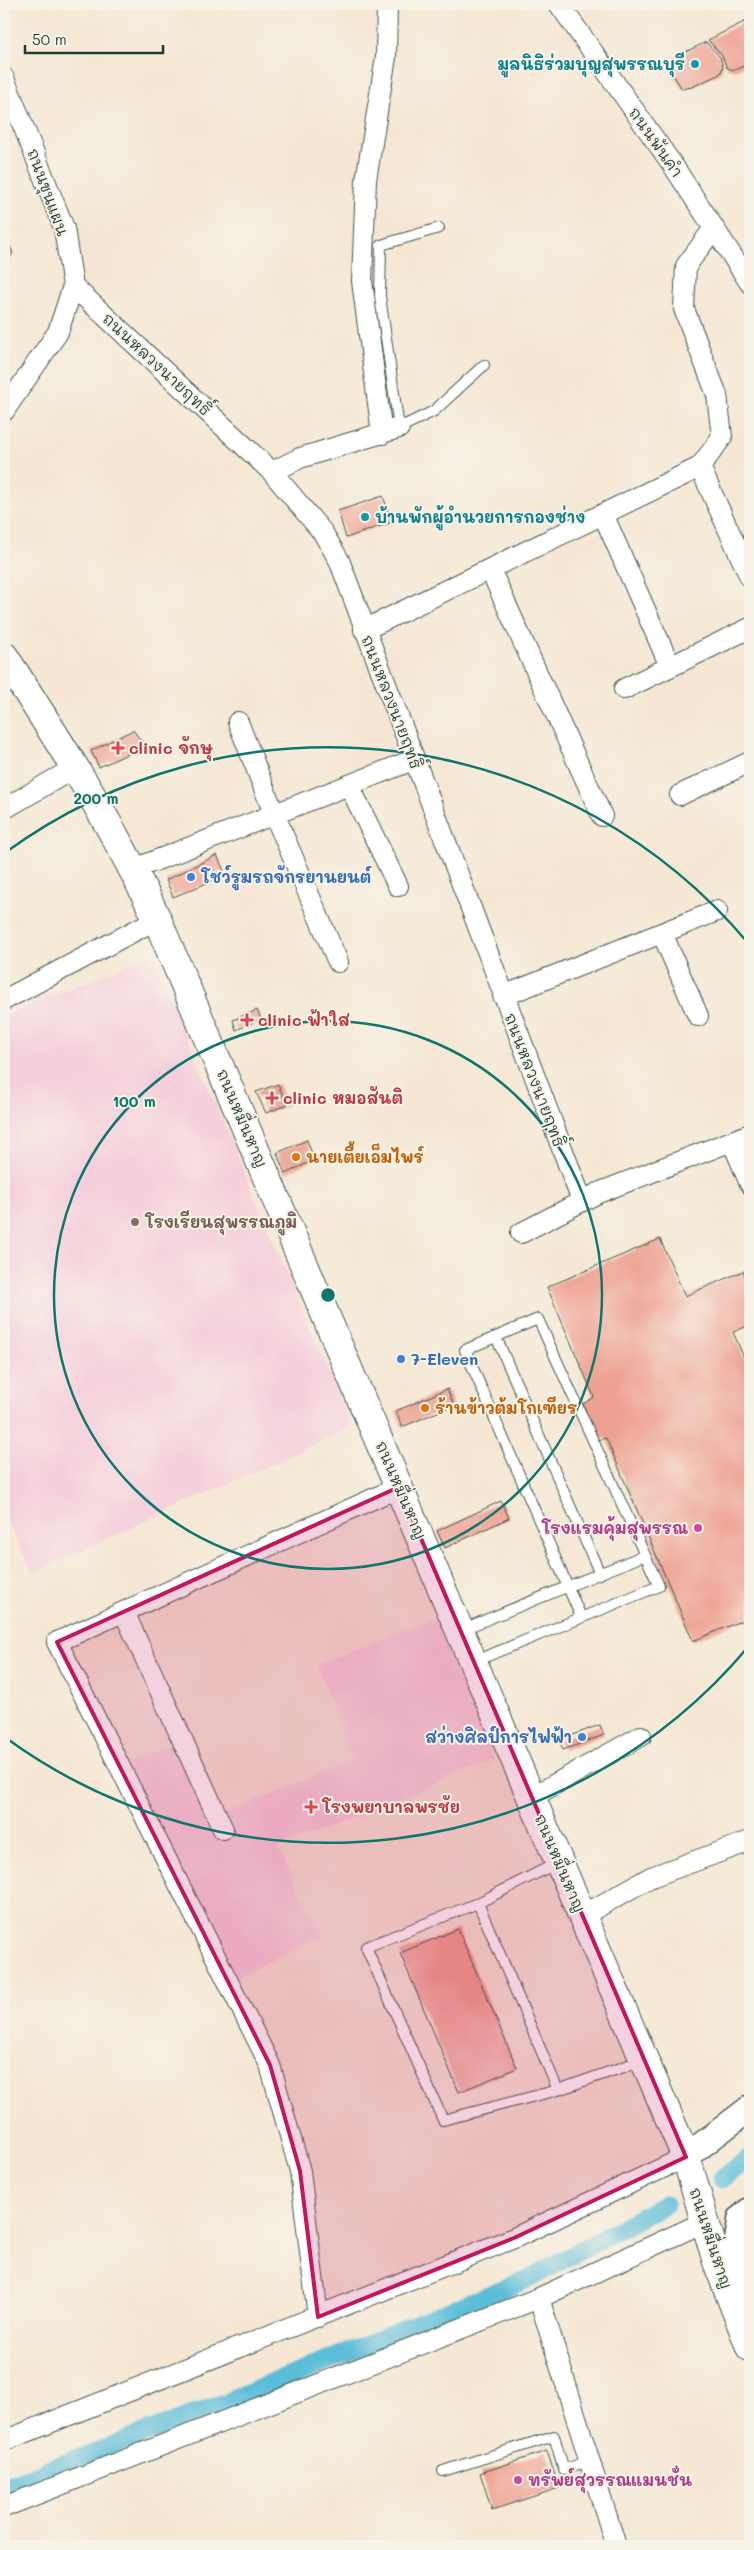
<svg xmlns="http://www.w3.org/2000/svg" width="754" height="2550" font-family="Mali,'Playpen Sans Thai',sans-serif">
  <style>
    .built { fill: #f5cfdb }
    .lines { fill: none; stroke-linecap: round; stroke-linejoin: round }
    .canal { stroke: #5bbdd9; stroke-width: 19 }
    .building { fill: #eea191 }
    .service-casing { stroke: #3f564c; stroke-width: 12 }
    .minor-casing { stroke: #3f564c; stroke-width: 22 }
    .tertiary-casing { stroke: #3f564c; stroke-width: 28 }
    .secondary-casing { stroke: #3f564c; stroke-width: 30 }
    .service { stroke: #fff; stroke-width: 10 }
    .minor { stroke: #fff; stroke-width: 20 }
    .tertiary { stroke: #fff; stroke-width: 25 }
    .secondary { stroke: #fff; stroke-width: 28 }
    .marked { fill: #c2185b; fill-opacity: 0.2; stroke: #c2185b; stroke-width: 4; stroke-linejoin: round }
    .ring { fill: none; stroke: #0f766e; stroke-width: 2.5 }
    .culture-dot { fill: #0f9aa8; stroke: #f7f3e8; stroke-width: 2 }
    .health-dot { fill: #e0444e; stroke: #f7f3e8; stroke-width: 2 }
    .shop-dot { fill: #3f7fe0; stroke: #f7f3e8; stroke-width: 2 }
    .food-dot { fill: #e8710a; stroke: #f7f3e8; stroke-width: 2 }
    .education-dot { fill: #8d6e63; stroke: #f7f3e8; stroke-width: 2 }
    .hotel-dot { fill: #d1479c; stroke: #f7f3e8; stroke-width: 2 }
    .labels { text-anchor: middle; stroke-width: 4; stroke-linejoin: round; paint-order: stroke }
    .culture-label { font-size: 16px; font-weight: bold; fill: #0d838f; stroke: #f7f3e8; text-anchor: end }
    .street-label { font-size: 16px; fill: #1f3d34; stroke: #f7f3e8 }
    .health-label { font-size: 16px; font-weight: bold; fill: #be3a42; stroke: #f7f3e8; text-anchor: start }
    .shop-label { font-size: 16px; font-weight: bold; fill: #366cbe; stroke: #f7f3e8; text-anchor: start }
    .food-label { font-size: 16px; font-weight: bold; fill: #c56008; stroke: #f7f3e8; text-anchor: start }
    .education-label { font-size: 16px; font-weight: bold; fill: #785e54; stroke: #f7f3e8; text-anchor: start }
    .hotel-label { font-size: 16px; font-weight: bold; fill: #b23c85; stroke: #f7f3e8; text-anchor: end }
    .centre { fill: #0f766e; stroke: #f7f3e8; stroke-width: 2.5 }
    .ring-label { font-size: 15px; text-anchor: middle; font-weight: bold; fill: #0f766e; stroke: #f7f3e8; stroke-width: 4; stroke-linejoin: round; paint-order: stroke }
  </style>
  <rect width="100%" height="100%" fill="#f7f3e8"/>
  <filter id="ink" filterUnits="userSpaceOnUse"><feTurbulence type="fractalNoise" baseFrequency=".02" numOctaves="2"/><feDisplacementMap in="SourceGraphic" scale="10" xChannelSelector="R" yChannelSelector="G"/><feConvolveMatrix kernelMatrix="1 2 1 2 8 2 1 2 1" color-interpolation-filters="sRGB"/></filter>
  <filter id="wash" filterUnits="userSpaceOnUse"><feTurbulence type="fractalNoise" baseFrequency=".0096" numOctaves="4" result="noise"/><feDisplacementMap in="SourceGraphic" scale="20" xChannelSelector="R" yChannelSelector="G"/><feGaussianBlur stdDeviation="1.12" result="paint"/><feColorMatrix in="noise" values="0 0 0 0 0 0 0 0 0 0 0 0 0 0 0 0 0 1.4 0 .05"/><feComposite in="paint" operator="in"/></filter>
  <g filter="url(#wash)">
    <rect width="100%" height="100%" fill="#f5e7d3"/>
    <path class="built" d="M152,954L352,1427L33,1573L4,1515V1016Z
      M434,1618L494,1760L278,1849L322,1934L234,1979L126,1764L174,1741L212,1820L353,1760L317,1665Z"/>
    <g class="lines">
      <path class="canal" d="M722,2179L750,2157
        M4,2487L222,2404L530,2278L665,2204"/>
    </g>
    <g id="blocks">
      <path class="building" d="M750,19V63L735,70L727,68L722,56L708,40Z
        M706,42L720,57L723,67L720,74L692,87L682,89L665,62Z
        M4,234L13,253L4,265Z
        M383,496L392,522L346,538L338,511Z
        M133,730L145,746L99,767L91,751Z
        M217,855L224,871L212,875V881L173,897L166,880Z
        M257,1010L261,1019L236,1030L233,1020Z
        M278,1084L287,1105L266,1113L256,1092Z
        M307,1140L314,1160L285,1174L277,1153Z
        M660,1239L685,1296L743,1271L750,1287V1325L733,1332L750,1372V1617L693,1641L606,1438L597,1440L583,1404L594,1397L547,1287Z
        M447,1389L454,1405L402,1427L396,1411Z
        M501,1501L509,1518L445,1548L437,1531Z
        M600,1725L604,1735L563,1750L559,1740Z
        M458,1929L517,2068L459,2092L400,1953Z
        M547,2451L559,2488L492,2510L480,2473Z"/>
    </g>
  </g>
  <g filter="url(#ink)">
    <use href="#blocks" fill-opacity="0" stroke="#3f564c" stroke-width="1"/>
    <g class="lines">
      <defs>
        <path id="service" d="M439,228L381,245L380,296L399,428L434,411L484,365
          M496,1337L600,1574
          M461,1630L645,1555
          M475,1661L659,1586L538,1319L465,1350L581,1617
          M557,1863L478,1903L366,1947L443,2120L558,2090L643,2060
          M478,1903L558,2090
          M443,2471L554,2436L564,2470L590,2460"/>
        <path id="minor" d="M559,4L672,164L750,283
          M4,78L64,228L73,286L58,332L4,411
          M73,286L272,472L323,533L339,560L582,1201
          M382,434L362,281L366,180L386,57L387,4
          M700,467L750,577
          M272,472L300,458L399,428
          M603,514L670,666
          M490,569L602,816
          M364,630L700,467L722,437L717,395L684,309L686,266L714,228
          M624,689L750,628
          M238,722L275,816L338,962
          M349,785L398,886
          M680,795L750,762
          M4,809L76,767
          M134,869L413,760
          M662,933L698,1016
          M503,996L717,911
          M4,1000L157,919
          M732,1141L750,1184
          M521,1233L598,1193L750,1134
          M124,1612L223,1829
          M532,1797L641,1736
          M582,1916L651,1877L750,1841
          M539,2298L616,2546
          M318,2317L300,2171L270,2065L57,1642L399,1487
          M4,2441L514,2238L686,2157
          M4,2507L539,2298L704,2222"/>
        <path id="tertiary" d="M686,2157L750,2108
          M735,2256L741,2218L750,2210"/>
        <path id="secondary" d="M4,656C59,741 114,826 157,919L473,1662L686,2157L717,2262L750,2347
          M735,2256L750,2294"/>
      </defs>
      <use href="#service" class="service-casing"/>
      <use href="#minor" class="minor-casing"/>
      <use href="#tertiary" class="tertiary-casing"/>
      <use href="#secondary" class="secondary-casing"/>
      <use href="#service" class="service"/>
      <use href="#minor" class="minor"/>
      <use href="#tertiary" class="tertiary"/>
      <use href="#secondary" class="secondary"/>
    </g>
  </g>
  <path class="marked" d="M399,1487L686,2157L514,2238L318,2317L300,2171L270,2065L57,1642Z"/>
  <g class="ring">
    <circle cx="328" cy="1295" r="274"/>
    <path d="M748 1647A548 548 0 0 1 6 1738M6 852A548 548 0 0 1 748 943"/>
  </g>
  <g class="culture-dot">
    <circle cx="695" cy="64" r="5"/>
    <circle cx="365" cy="517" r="5"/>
  </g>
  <g class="health-dot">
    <path d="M115.5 740.5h5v5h5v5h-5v5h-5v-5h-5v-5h5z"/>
    <path d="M244.5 1012.5h5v5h5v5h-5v5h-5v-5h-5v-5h5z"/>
    <path d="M269.5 1090.5h5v5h5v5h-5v5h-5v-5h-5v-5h5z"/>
    <path d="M308.5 1799.5h5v5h5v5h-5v5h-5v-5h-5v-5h5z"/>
  </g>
  <g class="shop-dot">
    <circle cx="191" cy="877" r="5"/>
    <circle cx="401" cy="1359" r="5"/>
    <circle cx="582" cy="1737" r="5"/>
  </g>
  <g class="food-dot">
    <circle cx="296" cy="1157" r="5"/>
    <circle cx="425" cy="1408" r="5"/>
  </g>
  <circle class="education-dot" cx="135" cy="1222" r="5"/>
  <g class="hotel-dot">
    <circle cx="698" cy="1528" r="5"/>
    <circle cx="518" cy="2480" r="5"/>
  </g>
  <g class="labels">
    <g class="culture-label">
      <text x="685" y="70">มูลนิธิร่วมบุญสุพรรณบุรี</text>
      <text x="375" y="523" text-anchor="start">บ้านพักผู้อำนวยการกองช่าง</text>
    </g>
    <g class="street-label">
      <text transform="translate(656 142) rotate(55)" y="6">ถนนพันคำ</text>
      <text transform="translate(48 192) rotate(70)" y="6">ถนนขุนแผน</text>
      <text transform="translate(157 364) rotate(43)" y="6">ถนนหลวงนายฤทธิ์</text>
      <text transform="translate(392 702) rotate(69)" y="6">ถนนหลวงนายฤทธิ์</text>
      <text transform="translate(535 1080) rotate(69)" y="6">ถนนหลวงนายฤทธิ์</text>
      <text transform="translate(242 1118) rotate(67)" y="6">ถนนหมื่นหาญ</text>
      <text transform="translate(401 1490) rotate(67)" y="6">ถนนหมื่นหาญ</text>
      <text transform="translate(560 1863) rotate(67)" y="6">ถนนหมื่นหาญ</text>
      <text transform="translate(711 2238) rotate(72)" y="6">ถนนหมื่นหาญ</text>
    </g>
    <g class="health-label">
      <text x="129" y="754">clinic จักษุ</text>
      <text x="258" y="1026">clinic ฟ้าใส</text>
      <text x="283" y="1104">clinic หมอสันติ</text>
      <text x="322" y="1813">โรงพยาบาลพรชัย</text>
    </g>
    <g class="shop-label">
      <text x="201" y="883">โชว์รูมรถจักรยานยนต์</text>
      <text x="411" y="1365">7-Eleven</text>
      <text x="572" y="1743" text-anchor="end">สว่างศิลป์การไฟฟ้า</text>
    </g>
    <g class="food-label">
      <text x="306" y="1163">นายเตี้ยเอ็มไพร์</text>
      <text x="435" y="1414">ร้านข้าวต้มโกเฑียร</text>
    </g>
    <g class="education-label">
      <text x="145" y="1228">โรงเรียนสุพรรณภูมิ</text>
    </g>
    <g class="hotel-label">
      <text x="688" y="1534">โรงแรมคุ้มสุพรรณ</text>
      <text x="528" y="2486" text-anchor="start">ทรัพย์สุวรรณแมนชั่น</text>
    </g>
  </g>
  <circle cx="328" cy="1295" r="8" class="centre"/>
  <g class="ring-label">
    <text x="96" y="804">200 m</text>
    <text x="134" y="1107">100 m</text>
  </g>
  <rect width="754" height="2550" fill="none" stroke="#f7f3e8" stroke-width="20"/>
  <path d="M25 45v8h138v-8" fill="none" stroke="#1f3d34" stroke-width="2.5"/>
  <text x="32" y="45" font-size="15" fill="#1f3d34" stroke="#f7f3e8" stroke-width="4" paint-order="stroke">50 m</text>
</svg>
